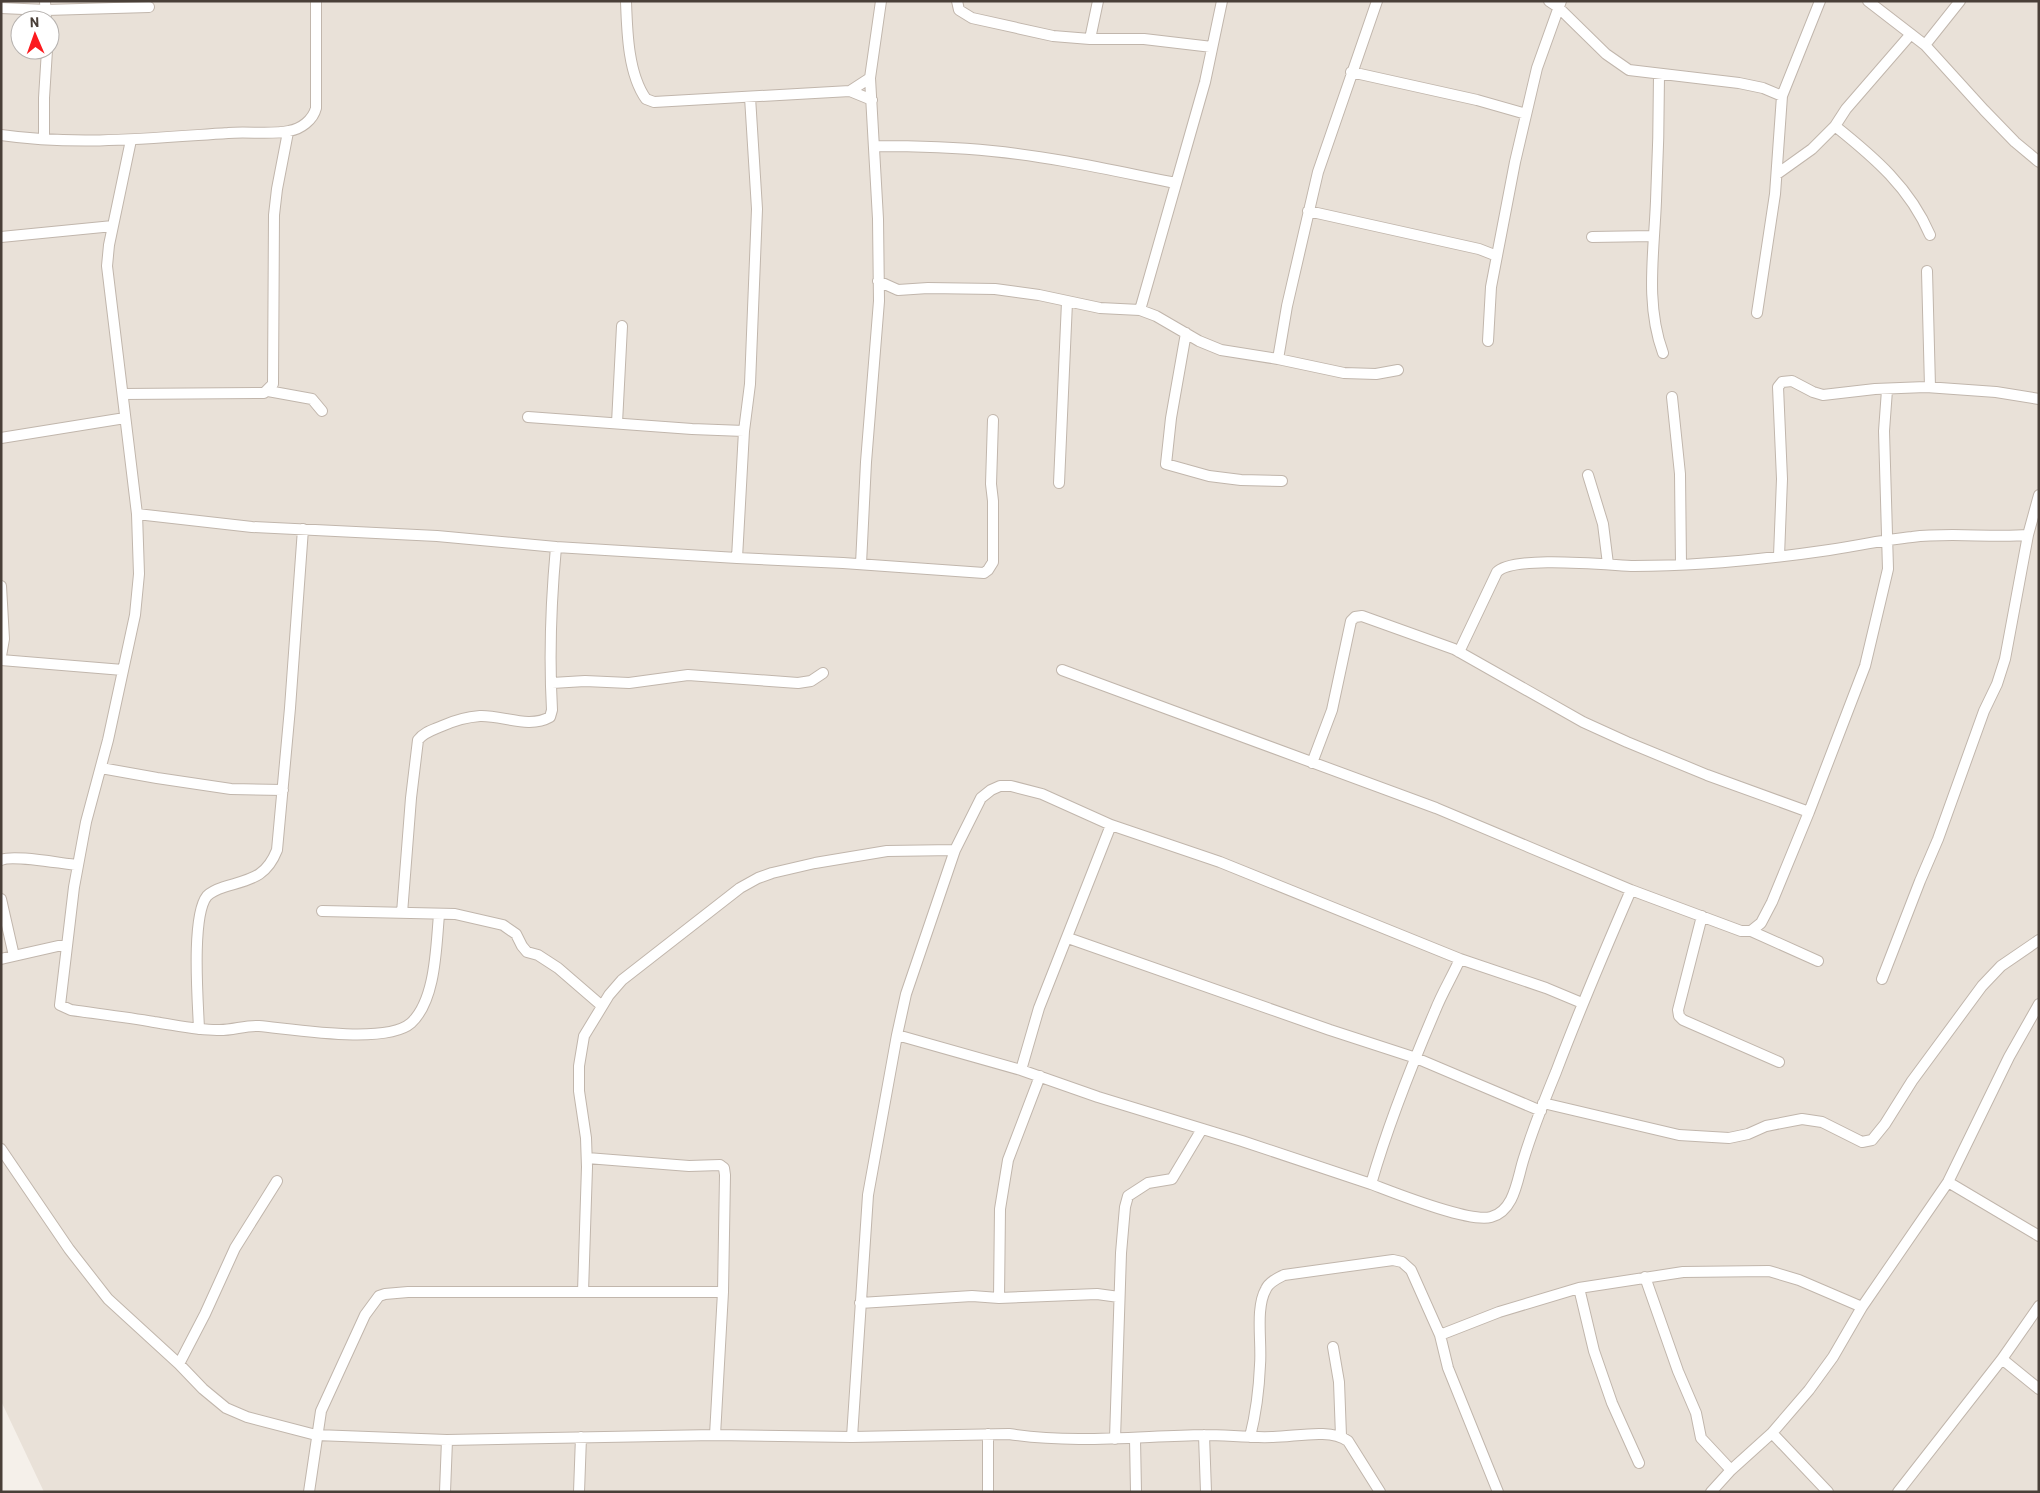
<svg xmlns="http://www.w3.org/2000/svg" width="2040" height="1493" font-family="Barlow,sans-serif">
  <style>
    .residential { fill: #e9e1d8; fill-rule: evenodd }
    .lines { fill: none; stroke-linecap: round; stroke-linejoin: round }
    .street-casing { stroke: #c1b6ac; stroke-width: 12 }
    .street { stroke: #fff; stroke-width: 10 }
  </style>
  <rect width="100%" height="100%" fill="#f5f0ea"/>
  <path class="residential" d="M1,1H2039V1492H44L1,1401ZM20,20H50V50H20Z"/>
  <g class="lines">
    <defs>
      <path id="street" d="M45,1L46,20
        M626,1C627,31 628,74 646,99L654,102L850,91L872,100
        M957,1L959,10L972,18L1053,36L1090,39H1144L1212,47
        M1549,1L1558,7L1606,54L1629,70L1739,83L1763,88L1782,96
        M1868,1L1925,45L1984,110L2015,142L2039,162
        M1,8L46,10L149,7
        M1090,39L1098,1
        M1925,45L1960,1
        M1351,72L1477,100L1526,114
        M1659,75C1659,117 1658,159 1656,201C1654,253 1645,304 1663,353
        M850,91L870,78
        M1835,126C1875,158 1910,188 1930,235
        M1,135C77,146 153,138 228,133C248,131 270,135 289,131C301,129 313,120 316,108V1
        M44,139V98L47,50
        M131,140L109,245L107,266L137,514L139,574L135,615L108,740L86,822L74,887L60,1005L71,1010C99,1014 126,1017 154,1022C175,1025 196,1030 217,1030C231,1031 245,1025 259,1026C292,1029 386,1045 411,1023C436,1000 436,946 439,915
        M874,146C913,146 953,147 992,151C1054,157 1115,171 1176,183
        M1777,174L1812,149L1835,126L1846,109L1911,34
        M1308,211L1479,249L1497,256
        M1,237L113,226
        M1592,237L1654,236
        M1927,271L1930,387
        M878,281L898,290L928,288L995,289L1039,295L1100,308L1140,310L1205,82L1222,1
        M1140,310L1156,316L1199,341L1221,350L1278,359L1344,373L1376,374L1398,370
        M1757,313L1775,194L1782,96L1820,1
        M1186,333L1171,418L1166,464L1209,476L1241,480L1282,481
        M1488,341L1491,287L1515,162L1537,68L1561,1
        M1278,359L1287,306L1318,172L1377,1
        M268,391L312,399L322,411
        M123,394L264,393L273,384L274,215L277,189L288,132
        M1672,397L1680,474L1681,565
        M528,417L692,429L744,431
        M617,423L622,326
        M1,438L125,418
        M1588,475L1603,524L1608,564
        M1059,483L1067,302
        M137,514L252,527L437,536L556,547L737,558L843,563L984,573L988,570L993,562V501L991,484L993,420
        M1779,556L1782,479L1778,387L1782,382L1792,381L1813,392L1823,395L1875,389L1926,387L1996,392L2039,399
        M737,558L744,431L750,384L757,209L750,97
        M861,564L866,462L879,301L878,219L870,78L881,1
        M1,586L4,639L1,656
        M1459,652L1497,572C1513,555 1608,565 1634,566C1697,566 1760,560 1822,551C1852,547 1881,540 1912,537C1951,532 1990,538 2028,535
        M1,660L123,670
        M1062,670L1436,808L1631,890L1741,931H1751L1818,961
        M552,683L585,681L629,683L688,675L798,683L811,681L823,673
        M1312,763L1332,710L1351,621L1355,617L1362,616L1454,649L1583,722L1627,742L1707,775L1809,812
        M101,768L157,778L231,789L283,790
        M1,860C12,854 63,864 78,865
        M1,899L14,956
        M322,911L455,914L503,925L516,934L522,946L527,952L538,955L558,968L602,1006
        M402,913L411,798L418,740C424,732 433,730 442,726C453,721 467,717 480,716C502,715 529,729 550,717L552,710C549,656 551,601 556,547
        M1702,916L1678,1010L1679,1016L1683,1020L1779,1062
        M1751,931L1761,923L1772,902L1809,812L1865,666L1888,569L1884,431L1887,390
        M1068,938L1330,1030L1416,1058L1541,1111
        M1,959L58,946H67
        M1882,979L1920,881L1938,839L1984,711L1997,684L2005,659L2028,535L2039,495
        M199,1029C198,1002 191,916 207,896C212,891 218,889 224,887C250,879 266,878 277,850L290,708L303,529
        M897,1035L1021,1070L1098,1097L1242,1141L1371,1184C1388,1125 1411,1067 1435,1011C1442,993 1452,977 1460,959
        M1021,1070L1039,1008L1111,825
        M1543,1103L1679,1135L1729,1138L1748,1134L1766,1126L1802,1119L1822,1122L1862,1142L1872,1140L1885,1124L1912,1081L1982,986L2001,966L2039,940
        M1,1149L69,1249L108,1299L179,1364L203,1389L226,1408L247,1417L316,1435L447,1440L715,1435L852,1437L1009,1434C1074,1444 1139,1436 1204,1435C1227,1435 1250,1438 1273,1437C1295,1437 1329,1428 1348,1441L1380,1492
        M587,1158L689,1166L720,1165L724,1168L725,1175L723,1292L715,1435
        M1948,1182L2039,1236
        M1371,1184C1395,1193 1469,1223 1491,1217C1514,1211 1517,1181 1523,1161C1532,1131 1544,1101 1556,1072C1579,1011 1605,950 1631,890
        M1645,1277L1678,1371L1696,1413L1701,1438L1731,1470
        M1579,1288L1594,1351L1612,1403L1639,1463
        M583,1292L587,1167L586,1138L579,1091V1066L584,1036L609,995L622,980L740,888L758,878L772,873L815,863L887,851L955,850
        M999,1298L1000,1209L1008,1160L1040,1076
        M860,1303L972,1296L999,1298L1097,1294L1119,1297
        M1440,1335L1499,1312L1579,1288L1683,1272L1769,1271L1799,1280L1862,1307
        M1333,1347L1339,1382L1341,1436
        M2002,1359L2039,1389
        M179,1364L205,1314L235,1248L277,1181
        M1772,1433L1828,1492
        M988,1434V1492
        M1204,1435L1206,1492
        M852,1437L868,1195L897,1035L906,994L955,850L981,798L991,790L1000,786H1011L1042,794L1111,825L1220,862L1460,959L1546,988L1582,1003
        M1250,1437C1256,1413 1259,1390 1260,1365C1262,1343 1255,1308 1266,1289C1269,1282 1278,1278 1284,1275L1393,1260L1402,1262L1411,1270L1440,1335L1448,1368L1498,1492
        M1115,1439L1121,1253L1125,1207L1128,1196L1148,1183L1172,1179L1202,1129
        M1135,1439L1136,1492
        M309,1492L321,1411L365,1315L379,1296L385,1294L408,1292H723
        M445,1492L447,1440
        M579,1492L581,1437
        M1711,1492L1731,1470L1772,1433L1809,1390L1833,1357L1862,1307L1948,1182L2009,1057L2039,1004
        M1898,1492L2002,1359L2039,1306"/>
    </defs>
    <use href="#street" class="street-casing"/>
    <use href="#street" class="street"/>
  </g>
  <rect width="2040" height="1493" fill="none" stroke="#493f38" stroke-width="5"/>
  <g transform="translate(35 35) rotate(358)"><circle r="24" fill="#ffffff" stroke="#b6b2af"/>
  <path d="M0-4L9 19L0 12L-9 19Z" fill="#fc1a1e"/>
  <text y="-8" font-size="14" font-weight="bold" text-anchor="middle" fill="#493f38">N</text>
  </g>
</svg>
